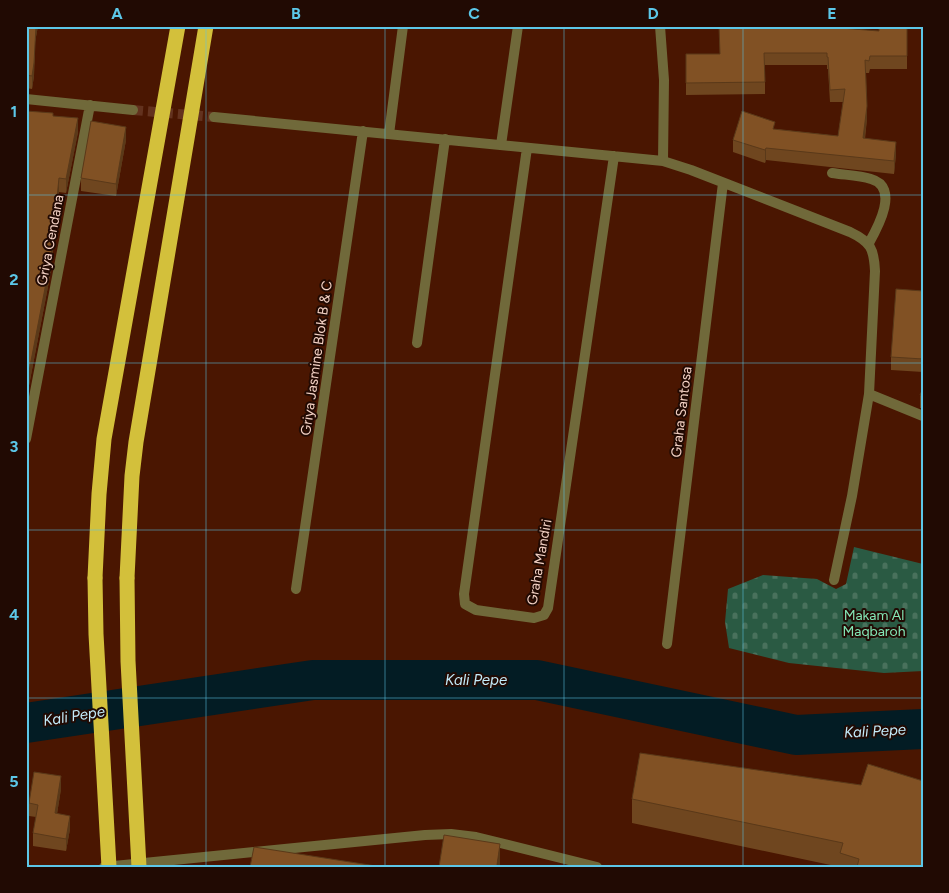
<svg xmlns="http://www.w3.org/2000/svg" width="949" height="893" font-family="Figtree,sans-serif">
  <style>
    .cemetery { fill: url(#cemetery-stones) }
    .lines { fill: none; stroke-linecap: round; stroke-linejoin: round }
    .river { stroke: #031c24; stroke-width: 40 }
    .street-tunnel { stroke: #63321e; stroke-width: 10; stroke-dasharray: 10 5; stroke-linecap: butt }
    .street { stroke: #70693a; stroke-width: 10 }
    .highway { stroke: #d3c03b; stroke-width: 15 }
    .highway-bridge { stroke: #d3c03b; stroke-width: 15 }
    .wall { fill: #6f461f }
    .shaded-wall { fill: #5a3919 }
    .building { fill: #815124; stroke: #5a3919 }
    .grid { fill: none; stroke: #5cc7e8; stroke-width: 1; stroke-opacity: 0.55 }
    .labels { text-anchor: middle; stroke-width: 4; stroke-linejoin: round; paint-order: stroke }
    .street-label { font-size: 14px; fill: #f3d1c4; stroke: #210a03 }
    .park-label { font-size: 14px; fill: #83e6b5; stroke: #210a03 }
    .water-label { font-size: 15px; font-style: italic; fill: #c3ecfb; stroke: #210a03 }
    .neatline { fill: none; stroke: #5cc7e8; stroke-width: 2 }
    .grid-label { font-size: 16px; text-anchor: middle; font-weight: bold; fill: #5cc7e8 }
  </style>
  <defs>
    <pattern id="cemetery-stones" width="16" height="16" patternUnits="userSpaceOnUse" patternTransform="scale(1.25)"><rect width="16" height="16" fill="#2a5a43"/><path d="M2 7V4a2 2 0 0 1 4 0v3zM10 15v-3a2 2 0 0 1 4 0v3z" fill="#49715c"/></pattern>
  </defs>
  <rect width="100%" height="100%" fill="#4a1601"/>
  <path class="cemetery" d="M854,547L923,564V671L884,673L789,663L729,648L725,622L728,589L763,575L817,579L836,589L846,584Z"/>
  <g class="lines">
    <path class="river" d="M26,723L313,680H537L796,735L923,729"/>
    <path class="street-tunnel" d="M133,110L214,117"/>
    <path class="street" d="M660,26L664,80L663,161
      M26,99L133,110
      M214,117L663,161L691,170L850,232C871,242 874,249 875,271L869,394L923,416
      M389,134L403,26
      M501,145L518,26
      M527,148L464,594L465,604L476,610L534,618L544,615L548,608L614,156
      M832,173C844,175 859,175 871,179C900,187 878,227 869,243
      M417,343L445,139
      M26,439L90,105
      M834,580L852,496L869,394
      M296,589L363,131
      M667,644L723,183
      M104,867L425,835L451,834L476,837L597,867"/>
    <path class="highway" d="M95,578L99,494L104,439L178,26
      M127,578L132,476L136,442L206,26"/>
    <path class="highway-bridge" d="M95,578L96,634L109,867
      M127,578L128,661L139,867"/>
  </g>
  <path class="wall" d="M26,26H38L35,42L34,76L32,89L26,88Z
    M907,26V69H870L869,73H866L867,119L865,139L896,154L894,174L766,160L765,163L733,152V140L775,129L838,136L843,102H830L828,69H827V65H765V94L686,95V54H720L879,31Z
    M26,111L53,116L78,132L66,193L59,192L51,271L26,401Z
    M126,140L116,196L81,191V178Z
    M923,291V372L891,370V357Z
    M923,388V408H920V395Z
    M861,785L923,867H840L632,823V799Z
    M61,789L57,814L70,829L66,851L33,846V833L36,817L29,816V803Z"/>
  <path class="shaded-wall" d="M36,26H38L35,42L34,76L32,89V76Z
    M867,106V119L863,151V138Z
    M78,118V132L66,193V179Z
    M126,127V140L116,196V184Z
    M896,142V154L894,174V161Z
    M766,148V160L765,163V150Z
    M59,178V192L51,271L26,401V387Z
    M61,776V789L55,826V813Z
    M70,816V829L66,851V839Z
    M500,844V867H497Z"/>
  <path class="building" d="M26,26H36L34,63L32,76L26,75Z
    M719,26H815L879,31V26H907V56H870L869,61L865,60L867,106L863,138L896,142L894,161L766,148L765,150L733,140L742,111L775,122L773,129L838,136L845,89L830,90L828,57H827V53H764L765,82L686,83V54H720Z
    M26,111L53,113V116L78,118L66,179L59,178L51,257L26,387Z
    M91,121L126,127L116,184L81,178Z
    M896,289L923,291V359L891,357Z
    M923,388V396L920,395Z
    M640,753L861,785L868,764L923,781V867H857L859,859L840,853L843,843L632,799Z
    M34,772L61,776L55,813L70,816L66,839L33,833L38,805L29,803Z
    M444,835L500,844L497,865L510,867H439Z
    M254,847L376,866V867H250Z"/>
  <path class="grid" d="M206,26V867M385,26V867M564,26V867M743,26V867M26,195H923M26,363H923M26,530H923M26,698H923"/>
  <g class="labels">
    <g class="street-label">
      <text transform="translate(50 240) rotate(-79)" y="5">Griya Cendana</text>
      <text transform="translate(316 358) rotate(-82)" y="5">Griya Jasmine Blok B &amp; C</text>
      <text transform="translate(681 412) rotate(-83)" y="5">Graha Santosa</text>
      <text transform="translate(539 562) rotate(-80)" y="5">Graha Mandiri</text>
    </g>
    <g class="park-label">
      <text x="874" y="620">Makam Al<tspan x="874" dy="16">Maqbaroh</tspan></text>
    </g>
    <g class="water-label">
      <text x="476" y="685">Kali Pepe</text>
      <text transform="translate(74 716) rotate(-9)" y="5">Kali Pepe</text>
      <text transform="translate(875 731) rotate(-3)" y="5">Kali Pepe</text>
    </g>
  </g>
  <rect width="949" height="893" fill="none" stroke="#210a03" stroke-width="55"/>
  <rect x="28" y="28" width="894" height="838" class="neatline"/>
  <g class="grid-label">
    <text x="117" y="19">A</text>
    <text x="296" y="19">B</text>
    <text x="474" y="19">C</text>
    <text x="653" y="19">D</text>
    <text x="832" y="19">E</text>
    <text x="14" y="117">1</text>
    <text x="14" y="285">2</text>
    <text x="14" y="452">3</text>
    <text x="14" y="620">4</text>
    <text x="14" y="787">5</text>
  </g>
</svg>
